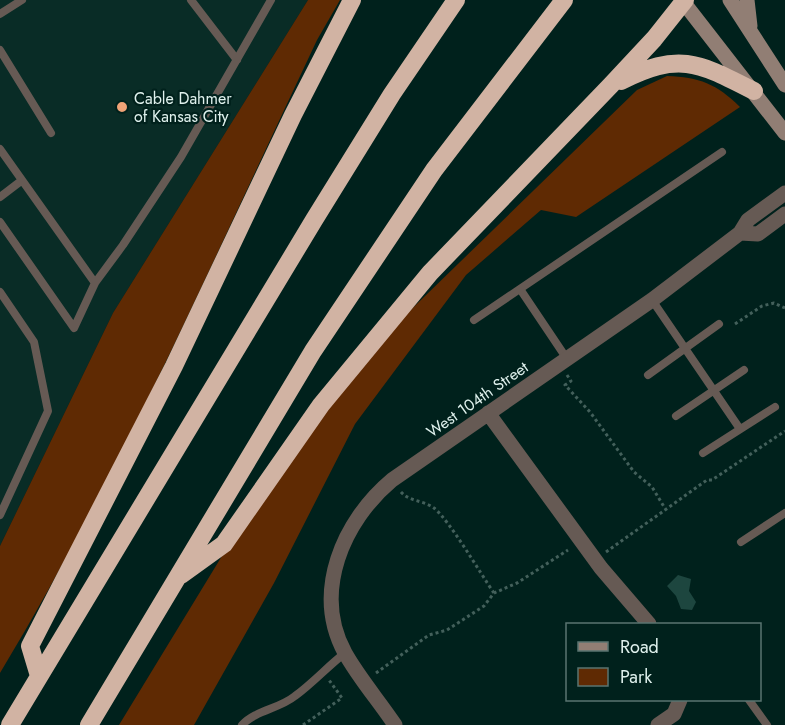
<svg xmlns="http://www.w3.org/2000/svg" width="785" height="725" font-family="Jost,sans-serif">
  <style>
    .built { fill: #092c26 }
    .green { fill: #5f2a03 }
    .water { fill: #1d463f }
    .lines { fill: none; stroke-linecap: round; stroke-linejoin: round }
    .path { stroke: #43605b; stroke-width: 3; stroke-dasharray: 3 3; stroke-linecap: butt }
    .lane { stroke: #665a54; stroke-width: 8 }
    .street { stroke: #665a54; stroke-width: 15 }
    .secondary { stroke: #917e74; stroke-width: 15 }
    .highway { stroke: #d1b3a3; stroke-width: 18 }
    .poi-dot { fill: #efa377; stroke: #00211c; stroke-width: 2 }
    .labels { text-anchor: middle; stroke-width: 4.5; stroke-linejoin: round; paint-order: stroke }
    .poi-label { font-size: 16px; fill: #dff1ed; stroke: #00211c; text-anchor: start }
    .street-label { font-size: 16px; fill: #dff1ed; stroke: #00211c }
  </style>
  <rect width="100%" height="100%" fill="#00211c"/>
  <path class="built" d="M0,0H308L113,313L0,546Z"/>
  <path class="green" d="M308,0H340L317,40C216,253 122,471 0,673V546L113,313Z
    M667,76C699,77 717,84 740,107L576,217L541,210L466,275L355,424L274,583L194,725H119L278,464L388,332L637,90Z"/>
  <path class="water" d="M678,575L691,579L689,591L696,602L692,610L681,609L676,596L667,586Z"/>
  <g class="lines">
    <path class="path" d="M735,324L762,306L774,303L785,308
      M567,375L571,381L565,385L590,412L634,472L652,487L666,510
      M401,492C410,502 423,500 434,508C450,521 480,573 494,593
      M606,552L707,480H712L785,431
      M376,673L429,635L447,630L484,606L494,593L517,583L568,550
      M303,725L342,698L329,680"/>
    <path class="lane" d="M191,0L237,60
      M0,14L22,0
      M0,50L51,133
      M0,149L95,283
      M0,197L21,181
      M0,222L74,328L95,283L123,245L181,157L271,0
      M520,289L567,359
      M0,292L34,342L48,411L0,515
      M652,300L740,429
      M474,320L722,152
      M648,375L719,324
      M676,416L744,370
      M703,453L775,407
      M741,542L785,513
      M749,700L767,725
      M242,725C256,710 279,709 295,696C313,683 328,666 345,653"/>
    <path class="street" d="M740,233L758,234L785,214
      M488,413L601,568L649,624
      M395,725C379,701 359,678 345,653C312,592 343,521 392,480L652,300L740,233L748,220L785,193
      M658,725L674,714L680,700"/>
    <path class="secondary" d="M730,0L785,85
      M747,0L750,26
      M684,3L785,133"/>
    <path class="highway" d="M621,81C680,51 699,63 754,91
      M181,575L224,544L321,405L430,273L611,85L654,39L685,0
      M39,676L30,646L174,366L293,115L352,0
      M10,725L314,220L392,94L456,0
      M89,725L313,351L434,170L564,0"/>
  </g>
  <circle class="poi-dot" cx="122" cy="107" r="6"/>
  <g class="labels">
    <g class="poi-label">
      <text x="134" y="104">Cable Dahmer<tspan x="134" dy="18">of Kansas City</tspan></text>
    </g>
    <g class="street-label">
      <text transform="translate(477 399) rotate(-35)" y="6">West 104th Street</text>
    </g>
  </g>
  <rect x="566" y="623" width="195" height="78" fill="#00211c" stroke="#597470" stroke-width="1.5"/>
  <rect x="578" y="642" width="30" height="9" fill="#917e74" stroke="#597470" stroke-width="1.5"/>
  <text x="620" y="653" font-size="18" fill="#dff1ed">Road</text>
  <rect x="578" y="668" width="30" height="18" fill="#5f2a03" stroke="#597470" stroke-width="1.5"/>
  <text x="620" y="683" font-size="18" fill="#dff1ed">Park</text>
</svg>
